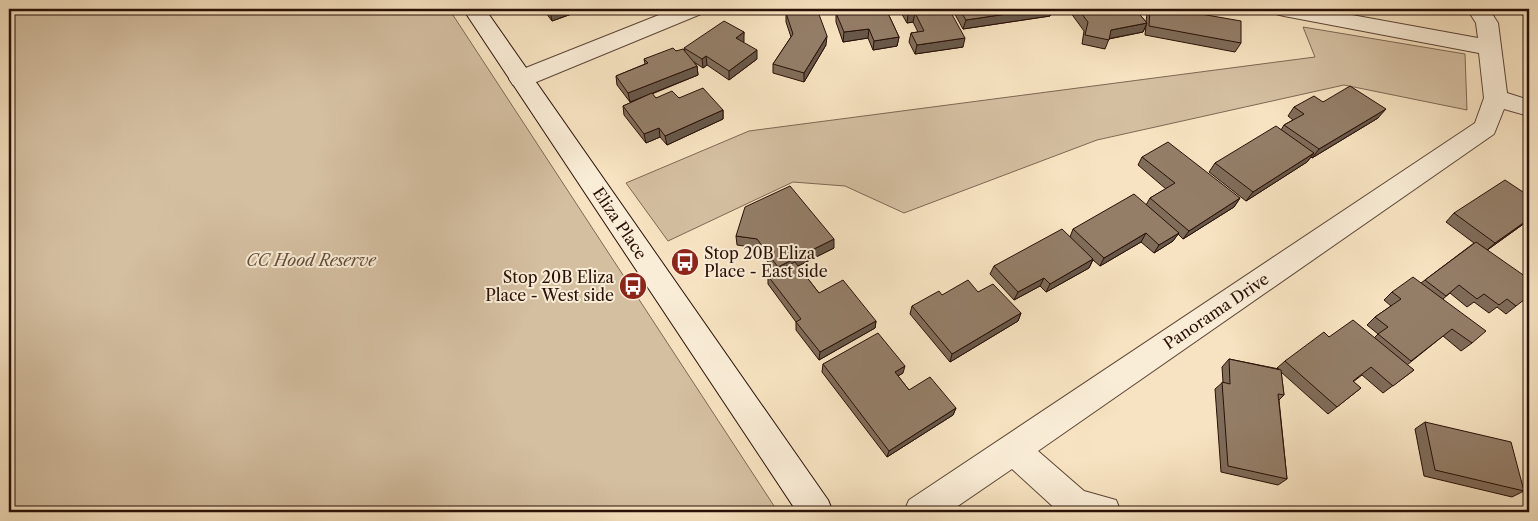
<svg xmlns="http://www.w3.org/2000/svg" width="1538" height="521" font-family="'Libre Caslon Text',serif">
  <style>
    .green { fill: #d4bfa1; stroke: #7e6854 }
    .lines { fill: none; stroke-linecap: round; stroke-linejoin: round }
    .street-casing { stroke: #5c4536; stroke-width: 2 }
    .secondary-casing { stroke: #291007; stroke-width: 2 }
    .street { fill: #faedd7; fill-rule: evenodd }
    .secondary { fill: #faedd7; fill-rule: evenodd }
    .wall { fill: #7f6c59; stroke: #291007 }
    .shaded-wall { fill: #685849; stroke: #291007 }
    .building { fill: #947e68; stroke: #291007 }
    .labels { text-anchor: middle; stroke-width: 4; stroke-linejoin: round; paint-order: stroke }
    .street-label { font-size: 16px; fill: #291007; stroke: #faedd7 }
    .poi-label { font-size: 16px; fill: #291007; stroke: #faedd7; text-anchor: start }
    .park-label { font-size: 16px; font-style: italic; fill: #654d3d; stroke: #faedd7 }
  </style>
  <rect width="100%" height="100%" fill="#f7e3c1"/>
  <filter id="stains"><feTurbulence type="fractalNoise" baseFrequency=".004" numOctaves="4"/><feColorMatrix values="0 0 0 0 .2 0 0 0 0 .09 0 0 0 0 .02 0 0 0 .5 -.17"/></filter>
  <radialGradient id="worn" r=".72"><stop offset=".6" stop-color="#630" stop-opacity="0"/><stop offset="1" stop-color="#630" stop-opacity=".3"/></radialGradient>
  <path class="green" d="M9,9H449L778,512H9Z
    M1303,27L1465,54L1467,110L1344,85L1097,140L904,213L845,186L793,182L668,241L626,183L749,131L1315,57Z"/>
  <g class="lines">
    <defs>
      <path id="street" d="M674,9H704L701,14L529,85L521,87L513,85L509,79L513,73Z
        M1273,9H1319L1478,38L1476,23L1467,9H1489L1498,23L1507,93L1529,100V116L1504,109L1494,134L1038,451L1084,491L1116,500L1121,512H1059L1012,469L949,512H904L909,500L1475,123L1484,98L1479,53L1284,16L1276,14Z"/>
      <path id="secondary" d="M463,9H485L828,500L833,512H797Z"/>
    </defs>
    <use href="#street" class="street-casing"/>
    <use href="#secondary" class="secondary-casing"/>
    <use href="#street" class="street"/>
    <use href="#secondary" class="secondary"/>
  </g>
  <path class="wall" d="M543,9H580V11L552,21Z
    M862,9H886L899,37L897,46L873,50L868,38L843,42L836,22V13Z
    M901,9H949L963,47L915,54L909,42L911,33L918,32L913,22L907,23L900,11Z
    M952,9H1053L1050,16L963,29Z
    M1068,9H1135L1146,22L1147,14L1149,9H1172L1241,43L1235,52L1145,35L1146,25L1143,32L1109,39L1105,49L1082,44L1084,31Z
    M786,13L826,45L804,82L773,73V64L791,37L786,22Z
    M744,32L743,42L757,59L729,80L707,65L703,68L694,62L697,66L698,75L652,94L656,98H679L723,110V119L667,145L660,137L646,143L624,115L623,106L648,95L630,102L617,85L616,76L645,64L644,59L676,51H685L684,48Z
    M1323,102L1378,118L1312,158L1311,157L1307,162L1246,201L1209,172L1215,163L1281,130L1284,125L1293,120L1288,116L1294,107Z
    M1142,157L1240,198L1234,207L1183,239L1178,234L1173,241L1154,253L1141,242L1100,266L1093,260L1089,268L1046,292L1040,286L1014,300L990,274L994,266L1070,237L1073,229L1146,205L1150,198L1166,189L1138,165Z
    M1529,196V220L1487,250L1516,306L1506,314L1497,307L1489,313L1474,302L1467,307L1450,293L1443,299L1472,343L1461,351L1443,336L1407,365L1414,370L1383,393L1362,375L1353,382L1361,388L1328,414L1281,372L1284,395L1279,400L1287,479L1278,485L1221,472L1215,389L1223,382L1222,367L1229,359L1279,369L1277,368L1285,361L1329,337L1374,338L1378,334L1367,325L1375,317L1391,306L1384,300L1392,292L1421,283L1474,243L1446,222L1454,213Z
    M736,236L834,248L798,266L819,293L876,321L875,328L819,360L796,330V322L768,284V276L776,272L757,248L737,245Z
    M978,292L1021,313L1018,321L950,362L910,314L912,306Z
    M823,364L903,373L898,376L909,390L956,408L953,415L887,457L822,372Z
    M1425,422L1524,491L1512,497L1424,476L1415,429Z"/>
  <path class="shaded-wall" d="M560,9H580V11L552,21L550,12Z
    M1040,9H1053L1050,16L963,29L966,20Z
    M915,13L913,22L907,23L908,14Z
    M1147,23L1143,32L1107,39L1111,30Z
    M869,29L868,38L843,42L844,32Z
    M744,32V42L736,47V38Z
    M827,36L826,45L804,82V73Z
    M899,37L897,46L873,50L874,41Z
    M965,38L963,47L915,54L917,45Z
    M757,50V59L729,80V71Z
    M706,56L707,65L703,68L702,59Z
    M697,66L698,75L630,102L628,93Z
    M1386,109L1378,118L1312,158L1319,149Z
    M723,110V119L667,145L665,136Z
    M659,128L660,137L646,143L644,134Z
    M1314,153L1307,162L1246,201L1253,192Z
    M1240,198L1234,207L1183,239L1189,231Z
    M1529,219V220L1486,251L1495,243Z
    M1146,233L1141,242L1100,266L1104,258Z
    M1179,233L1173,241L1154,253L1159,245Z
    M834,239V248L778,276V267Z
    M1093,259L1089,268L1046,292L1050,284Z
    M1044,278L1040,286L1014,300L1018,292Z
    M1021,313L1018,321L950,362L952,354Z
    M876,321L875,328L819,360L820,352Z
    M905,366L903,373L893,379L895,372Z
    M956,408L953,415L887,457L889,451Z"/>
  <path class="building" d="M548,9H560L550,12Z
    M817,9L827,36L804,73L773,64L793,34L786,13Z
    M866,9H886L899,37L874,41L869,29L844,32L836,13Z
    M905,9H949L965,38L917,45L911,33L924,31L915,13L908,14Z
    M959,9H1040L966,20Z
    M1078,9H1135L1147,23L1111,30L1109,40L1085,35L1088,22Z
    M1150,9H1172L1241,21V43L1149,26Z
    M724,21L744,32L736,38L757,50L729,71L706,56L702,59L684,48Z
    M673,48L676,51L683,49L697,66L628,93L616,76L648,63L644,59Z
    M1350,86L1386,109L1319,149L1284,125L1304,114L1294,107L1314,96L1323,102Z
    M703,88L723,110L665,136L659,128L644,134L623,106L652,93L656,98L672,91L679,98Z
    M1276,126L1314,153L1253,192L1215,163Z
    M1168,142L1240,198L1189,231L1150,198L1175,183L1142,157Z
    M1505,180L1529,196V219L1495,243L1454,213Z
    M790,186L834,239L778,267L757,239L736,236L745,207Z
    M1134,194L1179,233L1159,245L1146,233L1104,258L1073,229Z
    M1062,229L1093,259L1050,284L1044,278L1018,292L994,266Z
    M1476,242L1529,279V296L1516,306L1507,299L1499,305L1484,294L1477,299L1459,285L1446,296L1425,280Z
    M795,262L819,293L843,280L876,321L820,352L796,322L801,319L768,276Z
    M1413,277L1486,331L1472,343L1452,329L1411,361L1378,334L1388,327L1375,317L1401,299L1392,292Z
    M968,280L978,292L993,284L1021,313L952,354L912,306L939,291L942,295Z
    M1353,320L1414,370L1393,386L1371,367L1353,381L1361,388L1337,407L1285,361L1324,332L1329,337Z
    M878,333L905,366L895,372L909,390L930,377L956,408L889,451L823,364Z
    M1229,359L1281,370L1284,395L1278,394L1287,479L1228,466L1222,382L1230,384Z
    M1425,422L1511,442L1524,491L1435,470Z"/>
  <defs>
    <symbol id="bus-disc" viewBox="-11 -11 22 22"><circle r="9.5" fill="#8f2418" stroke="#faedd7"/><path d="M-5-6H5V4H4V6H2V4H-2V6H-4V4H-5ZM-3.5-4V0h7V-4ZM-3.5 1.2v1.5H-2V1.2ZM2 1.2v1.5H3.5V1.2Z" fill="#fff"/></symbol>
  </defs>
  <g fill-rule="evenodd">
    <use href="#bus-disc" x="669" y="246" width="32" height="32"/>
    <use href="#bus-disc" x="617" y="270" width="32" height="32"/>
  </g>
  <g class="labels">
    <g class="street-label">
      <text transform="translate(620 223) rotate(56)" y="6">Eliza Place</text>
      <text transform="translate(1216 311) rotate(-34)" y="6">Panorama Drive</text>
    </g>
    <g class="poi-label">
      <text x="704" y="259">Stop 20B Eliza<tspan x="704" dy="18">Place - East side</tspan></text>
      <text x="614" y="283" text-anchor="end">Stop 20B Eliza<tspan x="614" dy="18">Place - West side</tspan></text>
    </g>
    <g class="park-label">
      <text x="311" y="266">CC Hood Reserve</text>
    </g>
  </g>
  <rect width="1538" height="521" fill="none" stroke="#f7e3c1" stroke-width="30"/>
  <rect x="10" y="10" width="1518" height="501" fill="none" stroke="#291007" stroke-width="2.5"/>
  <rect x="15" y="15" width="1508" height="491" fill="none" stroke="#291007"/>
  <rect width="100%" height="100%" filter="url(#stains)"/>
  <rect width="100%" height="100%" fill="url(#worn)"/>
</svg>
